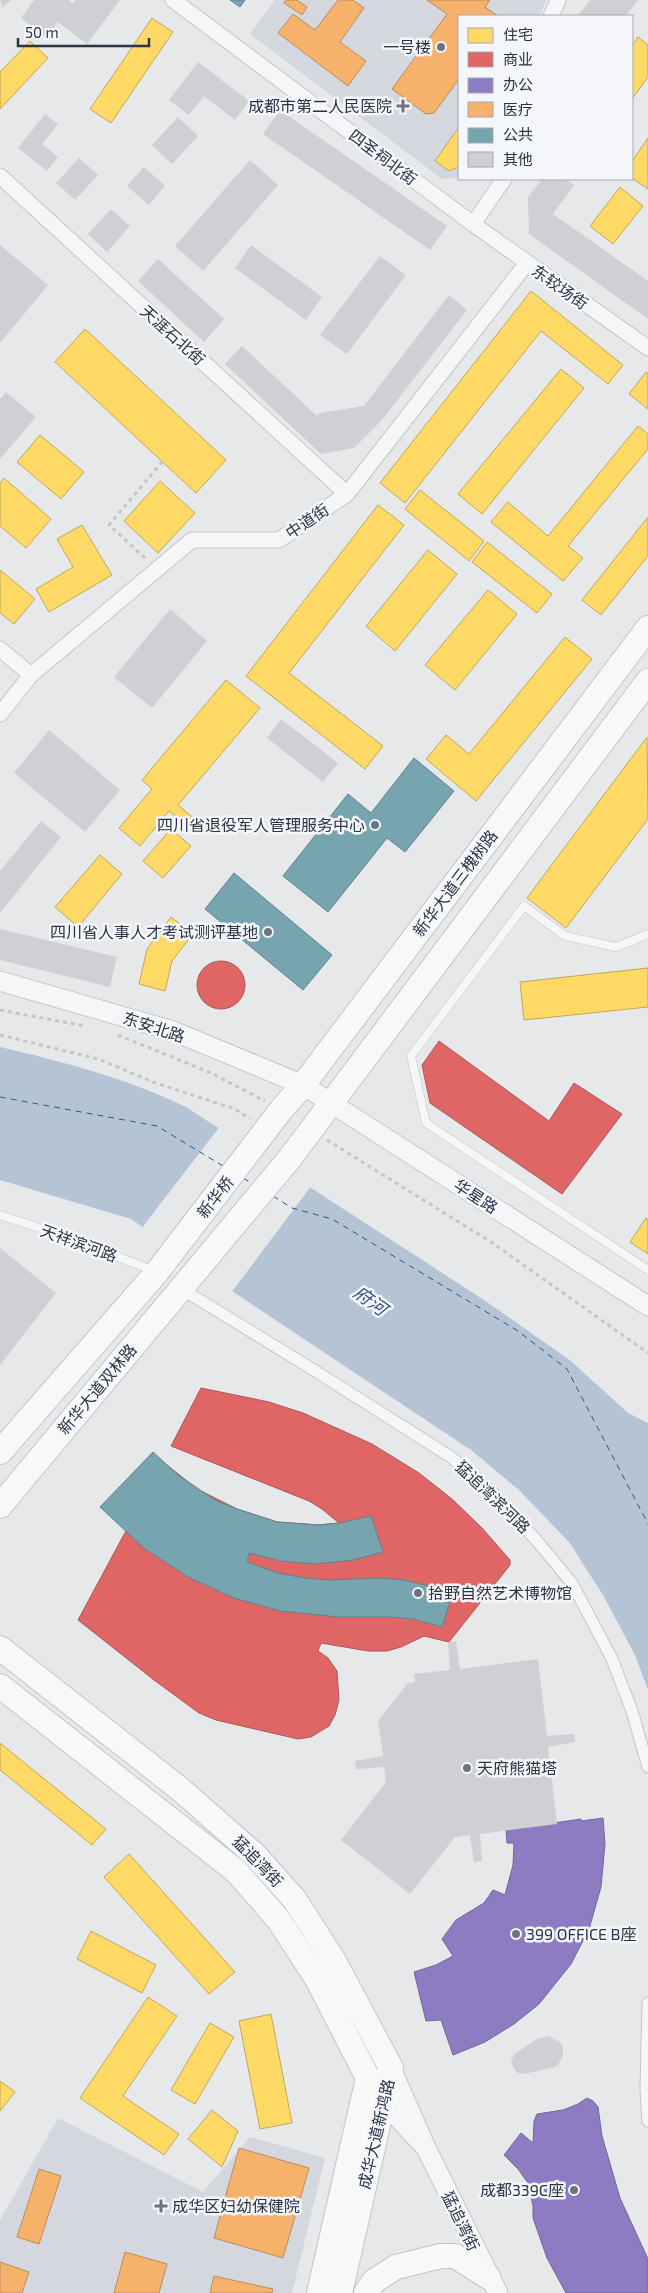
<svg xmlns="http://www.w3.org/2000/svg" width="648" height="2293" font-family="'Exo 2','Noto Sans SC',sans-serif">
  <style>
    .built { fill: #d4d7dd }
    .water { fill: #b4c4d5 }
    .pier { fill: #e6e8ea }
    .homes { fill: #ffd966; stroke: #bfa85c }
    .shops { fill: #e06666; stroke: #aa575c }
    .offices { fill: #8e7cc3; stroke: #70669d }
    .health { fill: #f6b26b; stroke: #b98c60 }
    .public { fill: #76a5af; stroke: #60838f }
    .lines { fill: none; stroke-linecap: round; stroke-linejoin: round }
    .ferry { stroke: #34527a; stroke-width: 1; stroke-dasharray: 6 5; stroke-linecap: butt }
    .building { fill: #ced0d3 }
    .service-casing { stroke: #c4c6c8; stroke-width: 9 }
    .pedestrian-casing { stroke: #c4c6c8; stroke-width: 13 }
    .minor-casing { stroke: #c4c6c8; stroke-width: 17 }
    .tertiary-casing { stroke: #c4c6c8; stroke-width: 21 }
    .primary-casing { stroke: #c2c5c8; stroke-width: 26 }
    .path { stroke: #c5c6ca; stroke-width: 3; stroke-dasharray: 4 4; stroke-linecap: butt }
    .service { stroke: #f5f6f7; stroke-width: 8 }
    .pedestrian { stroke: #f5f6f7; stroke-width: 11 }
    .minor { stroke: #f5f6f7; stroke-width: 15 }
    .tertiary { stroke: #f5f6f7; stroke-width: 19 }
    .primary { stroke: #f8f8f8; stroke-width: 24 }
    .poi-dot { fill: #6c737f; stroke: #f4f6f9; stroke-width: 2 }
    .labels { text-anchor: middle; stroke-width: 5; stroke-linejoin: round; paint-order: stroke }
    .poi-label { font-size: 16px; fill: #2b3445; stroke: #f4f6f9; text-anchor: end }
    .street-label { font-size: 16px; fill: #2b3445; stroke: #f4f6f9 }
    .water-label { font-size: 18px; font-style: italic; fill: #34527a; stroke: #f4f6f9 }
  </style>
  <rect width="100%" height="100%" fill="#e6e8ea"/>
  <path class="built" d="M275,0H546L540,16H459V178L442,179L250,34Z
    M58,2118L203,2192L250,2137L325,2158L292,2293H0V2220Z"/>
  <path class="water" d="M0,1047C64,1062 126,1078 186,1107L484,1300L571,1361L628,1413L648,1423V1690L635,1655L603,1595L569,1542L519,1490L471,1450L235,1293L131,1219L0,1180Z"/>
  <path class="pier" d="M221,1125L312,1185L231,1293L141,1229Z"/>
  <path class="homes" d="M152,18L173,32L111,123L90,109Z
    M638,37L648,45V77L632,99V46Z
    M30,41L48,58L0,109V72Z
    M459,127V167L449,171L435,161Z
    M648,138V189L632,178V161Z
    M620,187L643,206L613,244L590,226Z
    M531,291L623,365L608,384L541,331L405,503L380,483Z
    M85,329L226,460L196,493L55,362Z
    M561,369L584,388L482,514L458,494Z
    M646,372L648,373V409L629,394Z
    M638,426L648,434V449L568,546L583,558L563,581L491,522L508,502L548,536Z
    M40,435L84,472L61,499L17,462Z
    M4,478L51,519L26,548L0,526V483Z
    M160,481L195,513L158,553L124,521Z
    M420,490L484,541L469,561L405,509Z
    M378,505L404,525L289,673L383,746L365,769L246,676Z
    M648,517V556L601,615L582,600Z
    M82,525L112,575L49,612L36,589L73,567L57,539Z
    M487,542L552,594L537,613L472,562Z
    M428,550L457,574L395,651L366,626Z
    M0,570L35,599L14,624L0,613Z
    M488,590L517,614L455,690L425,665Z
    M565,637L592,659L476,801L426,759L446,735L469,754Z
    M226,680L260,708L178,805L203,826L197,834L169,811L140,846L119,828L152,789L142,780Z
    M647,737L648,819L566,928L527,898Z
    M171,829L191,846L163,878L143,861Z
    M100,855L122,874L78,927L55,907Z
    M171,917L193,934L172,961L165,991L139,984L147,949Z
    M648,968V1007L524,1020L520,982Z
    M646,1218L648,1219V1254L630,1242Z
    M0,1743L106,1829L92,1845L0,1770Z
    M129,1854L235,1972L209,1994L104,1877Z
    M91,1931L156,1965L142,1993L77,1959Z
    M148,1997L177,2016L123,2096L179,2134L164,2155L80,2098Z
    M271,2014L292,2123L260,2129L239,2021Z
    M210,2023L234,2037L195,2104L171,2090Z
    M0,2081L15,2092L0,2111Z
    M212,2110L238,2131L222,2167L188,2139Z"/>
  <path class="shops" d="M197 985a24 24 0 1 1 48 0a24 24 0 1 1-48 0Z
    M439,1041L549,1121L574,1083L622,1114L562,1194L430,1103L422,1065Z
    M201,1388L269,1402L303,1413L372,1444L419,1473L452,1499L482,1528L510,1560V1565L449,1642L424,1636L401,1647L387,1651H368L321,1643L318,1651L328,1658L337,1671L339,1700L335,1715L329,1726L311,1737L298,1739L216,1720L199,1713L154,1680L78,1620L163,1462L197,1489L237,1509L277,1522L319,1525L339,1523L322,1509L309,1501L171,1446Z"/>
  <path class="offices" d="M603,1818L605,1844L601,1887L589,1929L571,1964L539,2004L514,2024L485,2042L453,2055L441,2020L426,2021L414,1972L436,1965L453,1956L442,1939L456,1920L484,1903L493,1890L505,1895L513,1865L514,1843H507L506,1830L581,1819V1821Z
    M587,2098L593,2101L598,2107L602,2136L620,2198L648,2259V2293H566L547,2258L533,2218V2206L528,2183L518,2169L504,2155L521,2133L533,2143L534,2121L537,2114L563,2110L578,2104Z"/>
  <path class="health" d="M286,0H297L307,7L302,15L284,3Z
    M338,0H353L364,8L340,42L366,61L348,86L278,33L293,14L315,30Z
    M427,0H490L485,7L498,16H459V79L434,113L426,114L392,89L447,14Z
    M239,2148L309,2168L283,2258L214,2238Z
    M39,2169L61,2176L39,2244L17,2237Z
    M125,2252L167,2264L159,2293H114Z
    M0,2262L29,2272L22,2293H0Z
    M214,2276L273,2289L272,2293H210Z"/>
  <path class="public" d="M230,0H245L240,7Z
    M414,758L454,791L405,852L387,838L328,912L283,876L348,794L371,813Z
    M234,873L332,955L303,990L205,909Z
    M153,1452L178,1475L215,1500L237,1509L277,1522L319,1525L339,1523L371,1516L383,1552L353,1560L316,1564L281,1561L249,1553L247,1562L278,1573L305,1578L329,1580L377,1578L404,1580L453,1592L442,1627L413,1619L393,1617H339L280,1611L234,1598L188,1577L145,1549L100,1507Z"/>
  <g class="lines">
    <path class="ferry" d="M0,1097L157,1126L223,1166
      M243,1178L253,1184
      M273,1196L292,1208L332,1219L518,1331L567,1369L648,1524"/>
  </g>
  <path class="building" d="M0,0H11L3,7Z
    M34,0H69L73,4L76,0H120L87,44L58,22L47,38L21,18Z
    M590,0H638L626,16H578Z
    M198,62L249,101L235,120L204,96L189,115L169,100Z
    M280,110L447,226L430,250L263,134Z
    M45,114L58,124L42,144L58,157L47,171L18,148Z
    M178,117L198,136L172,164L152,145Z
    M79,158L98,175L75,200L56,183Z
    M250,160L278,185L203,271L175,246Z
    M144,167L165,186L149,205L127,186Z
    M542,179H564L574,185L553,214L648,281V319L529,234L528,197Z
    M111,209L130,226L107,252L88,234Z
    M0,245L48,285L0,343Z
    M251,245L322,297L306,320L235,268Z
    M380,256L406,275L347,354L320,335Z
    M158,259L224,319L204,342L138,281Z
    M449,295L467,310L382,420L354,448L321,454L225,364L242,346L317,416L320,413L364,406Z
    M6,392L36,417L0,459V399Z
    M170,609L207,641L152,708L114,677Z
    M281,719L338,763L323,782L267,738Z
    M49,730L120,790L85,832L14,773Z
    M41,821L61,837L0,913V871Z
    M0,929L117,957L110,987L0,960Z
    M0,1248L56,1293L0,1365Z
    M456,1641L460,1669L538,1659L547,1736L574,1734L575,1742L548,1747L557,1824L480,1834L482,1861L474,1862L470,1835L455,1837L410,1894L341,1840L386,1782L384,1767L356,1769L355,1761L383,1756L378,1721L407,1684L415,1682L414,1674L450,1670L448,1642Z
    M548,2036L560,2042L563,2048V2055L558,2065L552,2068L523,2074L516,2072L511,2062L514,2054L537,2039Z"/>
  <g class="lines">
    <defs>
      <path id="service" d="M648,934L616,947L565,936L524,906L411,1056L426,1123L648,1270
        M0,1215L61,1235L155,1271"/>
      <path id="pedestrian" d="M180,1288L309,1367L451,1457L493,1493L537,1541L572,1583L612,1659L632,1711L648,1767
        M648,2003L646,2089L648,2121"/>
      <path id="minor" d="M173,0L473,224L648,348
        M551,16L558,0
        M0,176L347,494
        M473,224L504,179
        M0,649L31,675
        M0,714L31,675L192,540H279L347,494L527,263"/>
      <path id="tertiary" d="M0,981L173,1031L303,1085L648,1306
        M387,2070L391,2068L426,2148L498,2293
        M377,2092L383,2102L426,2148"/>
      <path id="primary" d="M0,1452L157,1272L281,1110L303,1085L648,628
        M0,1506L290,1158L648,681
        M0,1648L180,1789L255,1855L295,1900L334,1961L391,2068L340,2293
        M0,1686L236,1871L278,1919L317,1979L368,2078L319,2293
        M366,2293L374,2281L396,2267L441,2256H455L488,2277"/>
    </defs>
    <use href="#service" class="service-casing"/>
    <use href="#pedestrian" class="pedestrian-casing"/>
    <use href="#minor" class="minor-casing"/>
    <use href="#tertiary" class="tertiary-casing"/>
    <use href="#primary" class="primary-casing"/>
    <path class="path" d="M145,558L109,525L162,462
      M0,1010L85,1026
      M0,1035L98,1059L153,1082L235,1109L250,1119
      M118,1035L211,1073L265,1101
      M327,1140L491,1242L648,1353"/>
    <use href="#service" class="service"/>
    <use href="#pedestrian" class="pedestrian"/>
    <use href="#minor" class="minor"/>
    <use href="#tertiary" class="tertiary"/>
    <use href="#primary" class="primary"/>
  </g>
  <g class="poi-dot">
    <circle cx="441" cy="47" r="5"/>
    <path d="M400.5 98.5h5v5h5v5h-5v5h-5v-5h-5v-5h5z"/>
    <circle cx="375" cy="825" r="5"/>
    <circle cx="268" cy="932" r="5"/>
    <circle cx="418" cy="1593" r="5"/>
    <circle cx="467" cy="1768" r="5"/>
    <circle cx="516" cy="1934" r="5"/>
    <circle cx="574" cy="2190" r="5"/>
    <path d="M158.5 2198.5h5v5h5v5h-5v5h-5v-5h-5v-5h5z"/>
  </g>
  <g class="labels">
    <g class="poi-label">
      <text x="431" y="53">一号楼</text>
      <text x="392" y="112">成都市第二人民医院</text>
      <text x="365" y="831">四川省退役军人管理服务中心</text>
      <text x="258" y="938">四川省人事人才考试测评基地</text>
      <text x="428" y="1599" text-anchor="start">拾野自然艺术博物馆</text>
      <text x="477" y="1774" text-anchor="start">天府熊猫塔</text>
      <text x="526" y="1940" text-anchor="start">399 OFFICE B座</text>
      <text x="564" y="2196">成都339C座</text>
      <text x="172" y="2212" text-anchor="start">成华区妇幼保健院</text>
    </g>
    <g class="street-label">
      <text transform="translate(383 157) rotate(37)" y="6">四圣祠北街</text>
      <text transform="translate(560 287) rotate(35)" y="6">东较场街</text>
      <text transform="translate(173 335) rotate(42)" y="6">天涯石北街</text>
      <text transform="translate(307 521) rotate(-34)" y="6">中道街</text>
      <text transform="translate(455 883) rotate(-53)" y="6">新华大道三槐树路</text>
      <text transform="translate(154 1027) rotate(18)" y="6">东安北路</text>
      <text transform="translate(476 1196) rotate(33)" y="6">华星路</text>
      <text transform="translate(215 1197) rotate(-52)" y="6">新华桥</text>
      <text transform="translate(79 1243) rotate(20)" y="6">天祥滨河路</text>
      <text transform="translate(97 1389) rotate(-50)" y="6">新华大道双林路</text>
      <text transform="translate(493 1497) rotate(44)" y="6">猛追湾滨河路</text>
      <text transform="translate(258 1861) rotate(46)" y="6">猛追湾街</text>
      <text transform="translate(376 2134) rotate(-77)" y="6">成华大道新鸿路</text>
      <text transform="translate(461 2221) rotate(64)" y="6">猛追湾街</text>
    </g>
    <g class="water-label">
      <text transform="translate(370 1301) rotate(36)" y="6">府河</text>
    </g>
  </g>
  <rect x="458" y="15" width="175" height="165" fill="#f4f6f9" stroke="#a4a8b1"/>
  <rect x="468" y="28" width="25" height="15" fill="#ffd966" stroke="#a4a8b1"/>
  <text x="503" y="40" font-size="15" fill="#2b3445">住宅</text>
  <rect x="468" y="52" width="25" height="15" fill="#e06666" stroke="#a4a8b1"/>
  <text x="503" y="65" font-size="15" fill="#2b3445">商业</text>
  <rect x="468" y="78" width="25" height="15" fill="#8e7cc3" stroke="#a4a8b1"/>
  <text x="503" y="90" font-size="15" fill="#2b3445">办公</text>
  <rect x="468" y="102" width="25" height="15" fill="#f6b26b" stroke="#a4a8b1"/>
  <text x="503" y="115" font-size="15" fill="#2b3445">医疗</text>
  <rect x="468" y="128" width="25" height="15" fill="#76a5af" stroke="#a4a8b1"/>
  <text x="503" y="140" font-size="15" fill="#2b3445">公共</text>
  <rect x="468" y="152" width="25" height="15" fill="#ced0d3" stroke="#a4a8b1"/>
  <text x="503" y="165" font-size="15" fill="#2b3445">其他</text>
  <path d="M18 38v8h131v-8" fill="none" stroke="#2b3445" stroke-width="2.5"/>
  <text x="25" y="38" font-size="15" fill="#2b3445" stroke="#f4f6f9" stroke-width="4" paint-order="stroke">50 m</text>
</svg>
